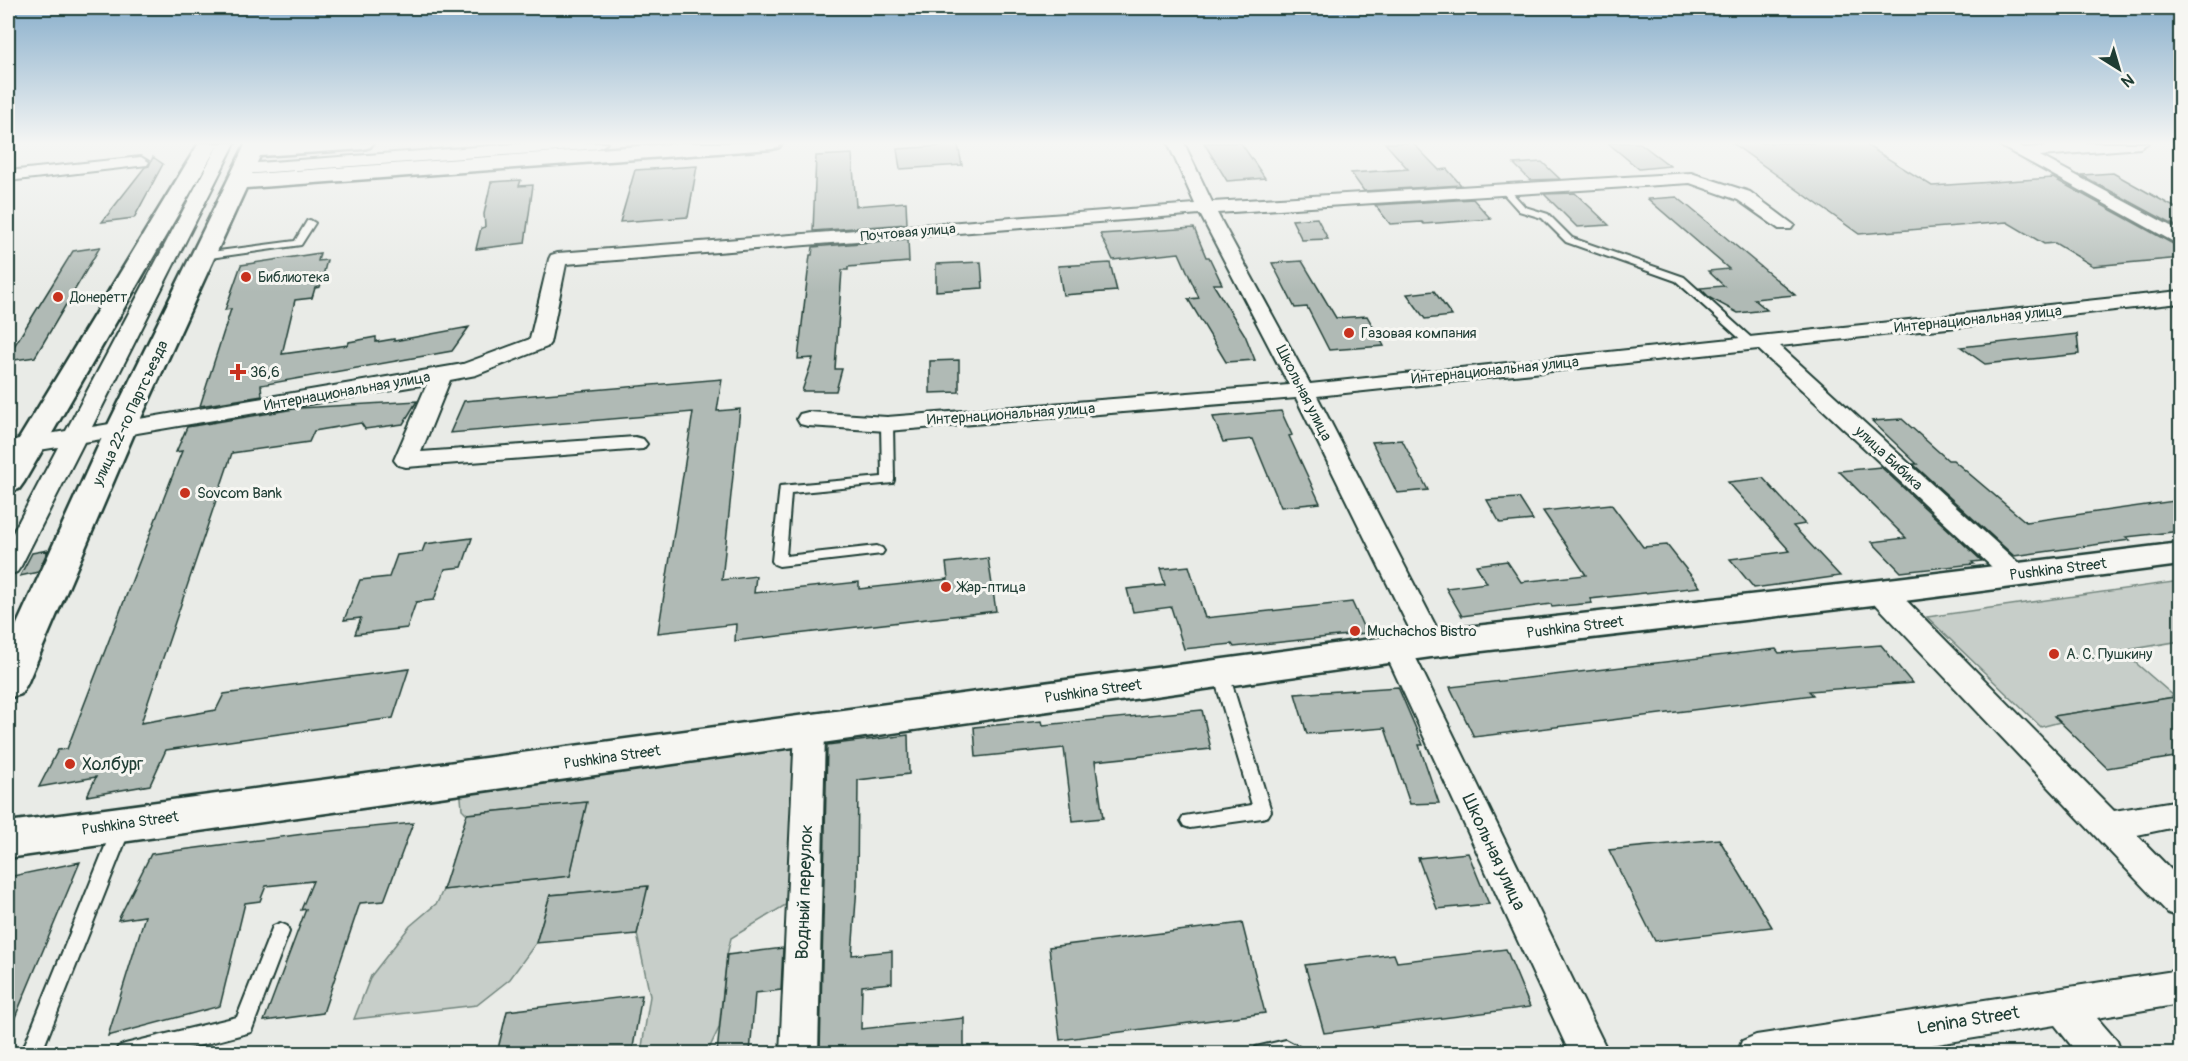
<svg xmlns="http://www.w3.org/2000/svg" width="2188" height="1061" font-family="Pangolin,sans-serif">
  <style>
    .green { fill: #c7cec9; stroke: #73867e; stroke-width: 1.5 }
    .building { fill: #b0bab5; stroke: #1f3d34; stroke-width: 1.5 }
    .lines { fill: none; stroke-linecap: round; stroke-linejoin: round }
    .lane-casing { stroke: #1f3d34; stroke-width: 4 }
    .street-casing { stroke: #1f3d34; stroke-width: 4 }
    .secondary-casing { stroke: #1f3d34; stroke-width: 5 }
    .lane { fill: #f6f6f2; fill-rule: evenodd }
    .street { fill: #f6f6f2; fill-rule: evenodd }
    .secondary { fill: #f6f6f2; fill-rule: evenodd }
    .poi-dot { fill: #c8321e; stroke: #f6f6f2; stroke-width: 2 }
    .labels { text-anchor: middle; stroke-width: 6; stroke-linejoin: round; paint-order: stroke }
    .far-street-label { font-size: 14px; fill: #1f3d34; stroke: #f6f6f2 }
    .far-poi-label { font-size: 14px; fill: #1f3d34; stroke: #f6f6f2; text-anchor: start }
    .street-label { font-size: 15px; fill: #1f3d34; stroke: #f6f6f2 }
    .poi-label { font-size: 15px; fill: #1f3d34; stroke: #f6f6f2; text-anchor: start }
    .near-poi-label { font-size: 18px; fill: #1f3d34; stroke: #f6f6f2; text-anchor: start }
    .near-street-label { font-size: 18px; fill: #1f3d34; stroke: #f6f6f2 }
  </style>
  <rect width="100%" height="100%" fill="#e9ebe7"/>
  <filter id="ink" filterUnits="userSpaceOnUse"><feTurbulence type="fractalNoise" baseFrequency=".0167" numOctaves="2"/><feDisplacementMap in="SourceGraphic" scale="12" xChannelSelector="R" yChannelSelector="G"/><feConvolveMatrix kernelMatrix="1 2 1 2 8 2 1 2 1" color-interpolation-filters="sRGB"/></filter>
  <g filter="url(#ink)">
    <path class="green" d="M2180,581V641L2122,651L2175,697L2055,716L2060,722L2041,727L1927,617Z
      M805,736L797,898L731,938L727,955L719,1028L707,1053H641L650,996L637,934L647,886L550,895L536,943L510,979L477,1005L354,1019L371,976L410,926L437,903L443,890L570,876L586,802L467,814L462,809L460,786Z"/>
    <path class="building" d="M1204,143H1241L1265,178L1227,181Z
      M1385,143H1413L1439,170L1447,169L1461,185L1364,191L1351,173L1408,169Z
      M1608,143H1640L1670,166L1639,169Z
      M1732,143H1863L1932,186L2053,178L2173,244L2181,245V258L2093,266L2055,243L2044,244L2007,222L1859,234Z
      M958,145L962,165L900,169L897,149Z
      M852,154L856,206L906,202L907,224L813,231L816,156Z
      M153,157L163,164L134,218L102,222L145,167L149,166Z
      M1542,162L1560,179L1530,180L1514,164Z
      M697,166L688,217L620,222L635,170Z
      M2113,173L2181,211V229L2081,175Z
      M521,180L519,186L533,185L525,243L476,249L481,228L485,227L484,214L491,182Z
      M1575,193L1590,207L1609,225L1577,227L1544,194Z
      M1677,197L1724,236L1795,295L1754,299L1767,310L1738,313L1710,298L1700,288L1724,286L1708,271L1729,269L1648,199Z
      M1473,199L1491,219L1424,224L1422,222L1390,224L1375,205Z
      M1317,218L1328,239L1302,240L1292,220Z
      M1194,228L1206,257H1209L1222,284H1213L1245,335L1255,360L1226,362L1188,299L1199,298L1179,253L1113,260L1100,234Z
      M908,239L909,262L848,267V270H842L835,369H842L836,391H802L813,358L798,359L810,255H812L813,247Z
      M100,247L35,357L8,361V356L73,251Z
      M320,253L318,261L327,260L320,287L315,288L312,298L295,300L282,354L348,345L349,342L376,337V342L394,339V341L469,327L452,351L261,385L262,396L200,406L231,309L225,310L241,265Z
      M1302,261L1336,318L1367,316L1384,346L1329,350L1307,307L1295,308L1272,263Z
      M981,262L983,288L936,291V264Z
      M1110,263L1117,291L1063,295L1058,266Z
      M1434,291L1452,316L1425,319L1407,294Z
      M2077,334L2079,354L1985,364L1961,347Z
      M959,360V392L930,393V361Z
      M722,379L717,411L740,409L722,580L756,576L754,593L859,582V589L948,579L946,563L988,558L996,611L735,641L736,624L658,633L693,412L450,433L464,401Z
      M417,401L403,424L365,429L361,423L314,431L309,442L232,453L141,723L216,710L224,694L409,669L393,718L166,750L150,785L87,796L96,777L39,787L58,750L67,749L182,451L176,452L187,427L300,408Z
      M1281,411L1292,435L1289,436L1320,503L1281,507L1253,439L1223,442L1213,417Z
      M1902,419L1948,460H1953L2026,522L2181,500V531L2126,537L2130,540L2014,556L1913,464H1917L1872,421Z
      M1402,440L1428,490L1397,493L1372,442Z
      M1881,467L1982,561L1972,562L1974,564L1901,572L1872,542L1906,538L1839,471Z
      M1763,478L1805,524L1793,526L1840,576L1754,588L1730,559L1790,551L1728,482Z
      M1519,498L1533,520L1500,523L1487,500Z
      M1611,504L1643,547L1667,545L1700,587L1590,599L1592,603L1552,607L1551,604L1462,616L1446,588L1487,583L1476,565L1507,561L1521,582L1586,575L1543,511Z
      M472,538L462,567L445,569L434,600L416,602L407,628L355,634L361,618L344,620L360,580L389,577L397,555L422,552L425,544Z
      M48,550L38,572L20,576L32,553Z
      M1189,566L1205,618L1352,602L1366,633L1234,647L1232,644L1184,649L1171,607L1133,612L1127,589L1165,585L1160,569Z
      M1881,645L1912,683L1809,691L1813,695L1474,737L1450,687L1776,649L1779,653Z
      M1398,687L1423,745H1419L1439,803L1410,804L1385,728L1307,734L1295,694Z
      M2181,696V756L2107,768L2054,716Z
      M1202,710L1211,749L1095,761L1103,818L1073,821L1064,748L976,757L974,727L1042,721L1043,725Z
      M908,735L909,774L858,780L857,886L852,955L892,951V983L862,986L861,1029L964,1018V1053H820L827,745Z
      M587,802L570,876L443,890L467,814Z
      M413,823L384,901L360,903L323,1013L264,1021L306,909L301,910L313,881L266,886L260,901L245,903L220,1006L108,1036L145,916L118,920L151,854L311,833Z
      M1719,839L1772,927L1655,941L1609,850Z
      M1468,853L1489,904L1437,909L1418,858Z
      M80,862L8,1034V877Z
      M648,886L637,934L536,943L550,895Z
      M1242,923L1265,1013L1060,1040L1049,947Z
      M783,948L781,990L755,993L750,1053H717L727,955Z
      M1506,949L1530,1007L1324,1033L1305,965L1394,954L1397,962Z
      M642,995L632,1053H497L507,1011Z"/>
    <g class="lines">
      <defs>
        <path id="lane" d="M1501,187H1507L1525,207L1548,214L1572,238L1684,277L1757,343L1751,346L1747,345L1676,281L1566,242L1542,218L1519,211L1501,191Z
          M310,220L315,223L301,245L203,259L198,256L203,253L295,241L307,221Z
          M887,420L893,424L894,480L893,483L791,493L786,556L877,546L882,548L884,551L882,554L779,566L774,564L772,561L780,486L882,477L881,424Z
          M1221,668L1226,670L1229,674L1271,811L1268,816L1262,818L1190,828L1184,826L1181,821L1184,816L1252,805L1213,674L1216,670Z
          M122,820L128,822L131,827L41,1054H21L113,827L116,822Z
          M280,923L287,926L289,932L251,1032L168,1054H115L118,1047L125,1044L237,1017L273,926Z
          M1286,1040L1299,1047L1302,1054H1253L1256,1047Z"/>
        <path id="street" d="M219,143H235L92,427L463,364L530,339L549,259L551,255L558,253L1195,204L1168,143H1184L1212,202L1691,173L1750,192L1794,225L1791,229H1779L1738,200L1690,183L1217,213L1310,384L2180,291V303L1780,346L2025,569L2029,575L2025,581L2016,584L2007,581L1758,349L1317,396L1445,644L1441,651L1431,654L1421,651L1417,644L1296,398L887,431L808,426L800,424L797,419L800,414L808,412L887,417L1289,385L1200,214L566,264L550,343L547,347L476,375L450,380L421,452L635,437L643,439L647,444L643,449L406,467L398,465L394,460L427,384L84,442L21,566L17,572L8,575V542L58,447L8,455V441L66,431Z
          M530,143H607L599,148L244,174L236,169L244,164Z
          M1995,143H2015L2024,148L2080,143H2148L2140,148L2040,156L2180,231V243L2174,242Z
          M141,157L149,162L147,165L8,181V171Z
          M1881,583L1891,585L2114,811L2180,800V826L2137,835L2180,879V917L2168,913L1871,599L1867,592L1871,585Z
          M1398,640L1408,643L1412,650L1609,1054H1570L1384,650L1388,643Z
          M810,718L821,722L825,730L818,1054H780L795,730L799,722Z
          M2180,970V1004L2097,1018L2117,1041L2122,1054H2078L2055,1025L1876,1054H1737L1742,1041L1756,1035Z"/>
        <path id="secondary" d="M199,143H219L24,482L19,489L8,492V457Z
          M246,143H373L370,147L363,149L260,156L252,174L683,143H782L779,147L772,149L246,188L136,429L27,684L21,694L8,698V644L106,429Z
          M2180,543V565L1881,604L1431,657L8,858V822L1431,631L1881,580Z"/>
      </defs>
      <use href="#lane" class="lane-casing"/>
      <use href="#street" class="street-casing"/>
      <use href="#secondary" class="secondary-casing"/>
      <use href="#lane" class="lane"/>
      <use href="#street" class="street"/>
      <use href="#secondary" class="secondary"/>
    </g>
  </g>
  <linearGradient id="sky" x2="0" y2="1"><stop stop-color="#88aecb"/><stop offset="0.49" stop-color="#f5f6f4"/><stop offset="1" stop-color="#f5f6f4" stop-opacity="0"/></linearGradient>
  <rect width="2188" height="292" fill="url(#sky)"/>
  <g class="poi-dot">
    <circle cx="246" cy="277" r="6"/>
    <circle cx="58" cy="297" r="6"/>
    <circle cx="1349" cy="333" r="6"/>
    <path d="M235 363h6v6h6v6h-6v6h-6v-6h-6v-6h6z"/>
    <circle cx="185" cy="493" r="6"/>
    <circle cx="946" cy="587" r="6"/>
    <circle cx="1355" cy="631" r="6"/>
    <circle cx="2054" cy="654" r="6"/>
    <circle cx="70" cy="764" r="6"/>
  </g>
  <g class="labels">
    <g class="far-street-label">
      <text transform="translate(908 232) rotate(-5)" y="5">Почтовая улица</text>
    </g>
    <g class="far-poi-label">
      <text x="258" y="282">Библиотека</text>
      <text x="70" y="302">Донеретт</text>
    </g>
    <g class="street-label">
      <text transform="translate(1978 319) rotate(-6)" y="5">Интернациональная улица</text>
      <text transform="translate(1495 370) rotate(-6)" y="5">Интернациональная улица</text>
      <text transform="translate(347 391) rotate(-10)" y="5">Интернациональная улица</text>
      <text transform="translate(1304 393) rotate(63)" y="5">Школьная улица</text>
      <text transform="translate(130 413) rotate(-65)" y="5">улица 22-го Партсъезда</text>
      <text transform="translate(1011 414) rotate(-4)" y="5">Интернациональная улица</text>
      <text transform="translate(1889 458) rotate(43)" y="5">улица Бибика</text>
      <text transform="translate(2058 569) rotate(-7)" y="5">Pushkina Street</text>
      <text transform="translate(1575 627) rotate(-7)" y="5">Pushkina Street</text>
      <text transform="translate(1093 691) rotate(-8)" y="5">Pushkina Street</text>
      <text transform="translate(612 757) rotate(-8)" y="5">Pushkina Street</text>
      <text transform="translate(130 823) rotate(-8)" y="5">Pushkina Street</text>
    </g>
    <g class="poi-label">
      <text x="1361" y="338">Газовая компания</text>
      <text x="250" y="377">36,6</text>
      <text x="197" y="498">Sovcom Bank</text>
      <text x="958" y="592">Жар-птица</text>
      <text x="1367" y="636">Muchachos Bistro</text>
      <text x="2066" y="659">А. С. Пушкину</text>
    </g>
    <g class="near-poi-label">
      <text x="82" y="770">Холбург</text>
    </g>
    <g class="near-street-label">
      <text transform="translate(1494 852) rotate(65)" y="6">Школьная улица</text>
      <text transform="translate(804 892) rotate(-88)" y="6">Водный переулок</text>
      <text transform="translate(1968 1020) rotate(-9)" y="6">Lenina Street</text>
    </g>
  </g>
  <rect width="2188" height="1061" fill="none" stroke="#f6f6f2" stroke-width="30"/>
  <rect x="15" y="15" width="2158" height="1031" fill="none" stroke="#1f3d34" stroke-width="2" filter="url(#ink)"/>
  <g transform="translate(2119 69) rotate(143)" stroke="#f6f6f2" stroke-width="4.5" paint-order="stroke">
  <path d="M0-4.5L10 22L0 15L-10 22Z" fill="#1f3d34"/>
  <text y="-9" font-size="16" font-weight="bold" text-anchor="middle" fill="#1f3d34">N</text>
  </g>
</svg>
